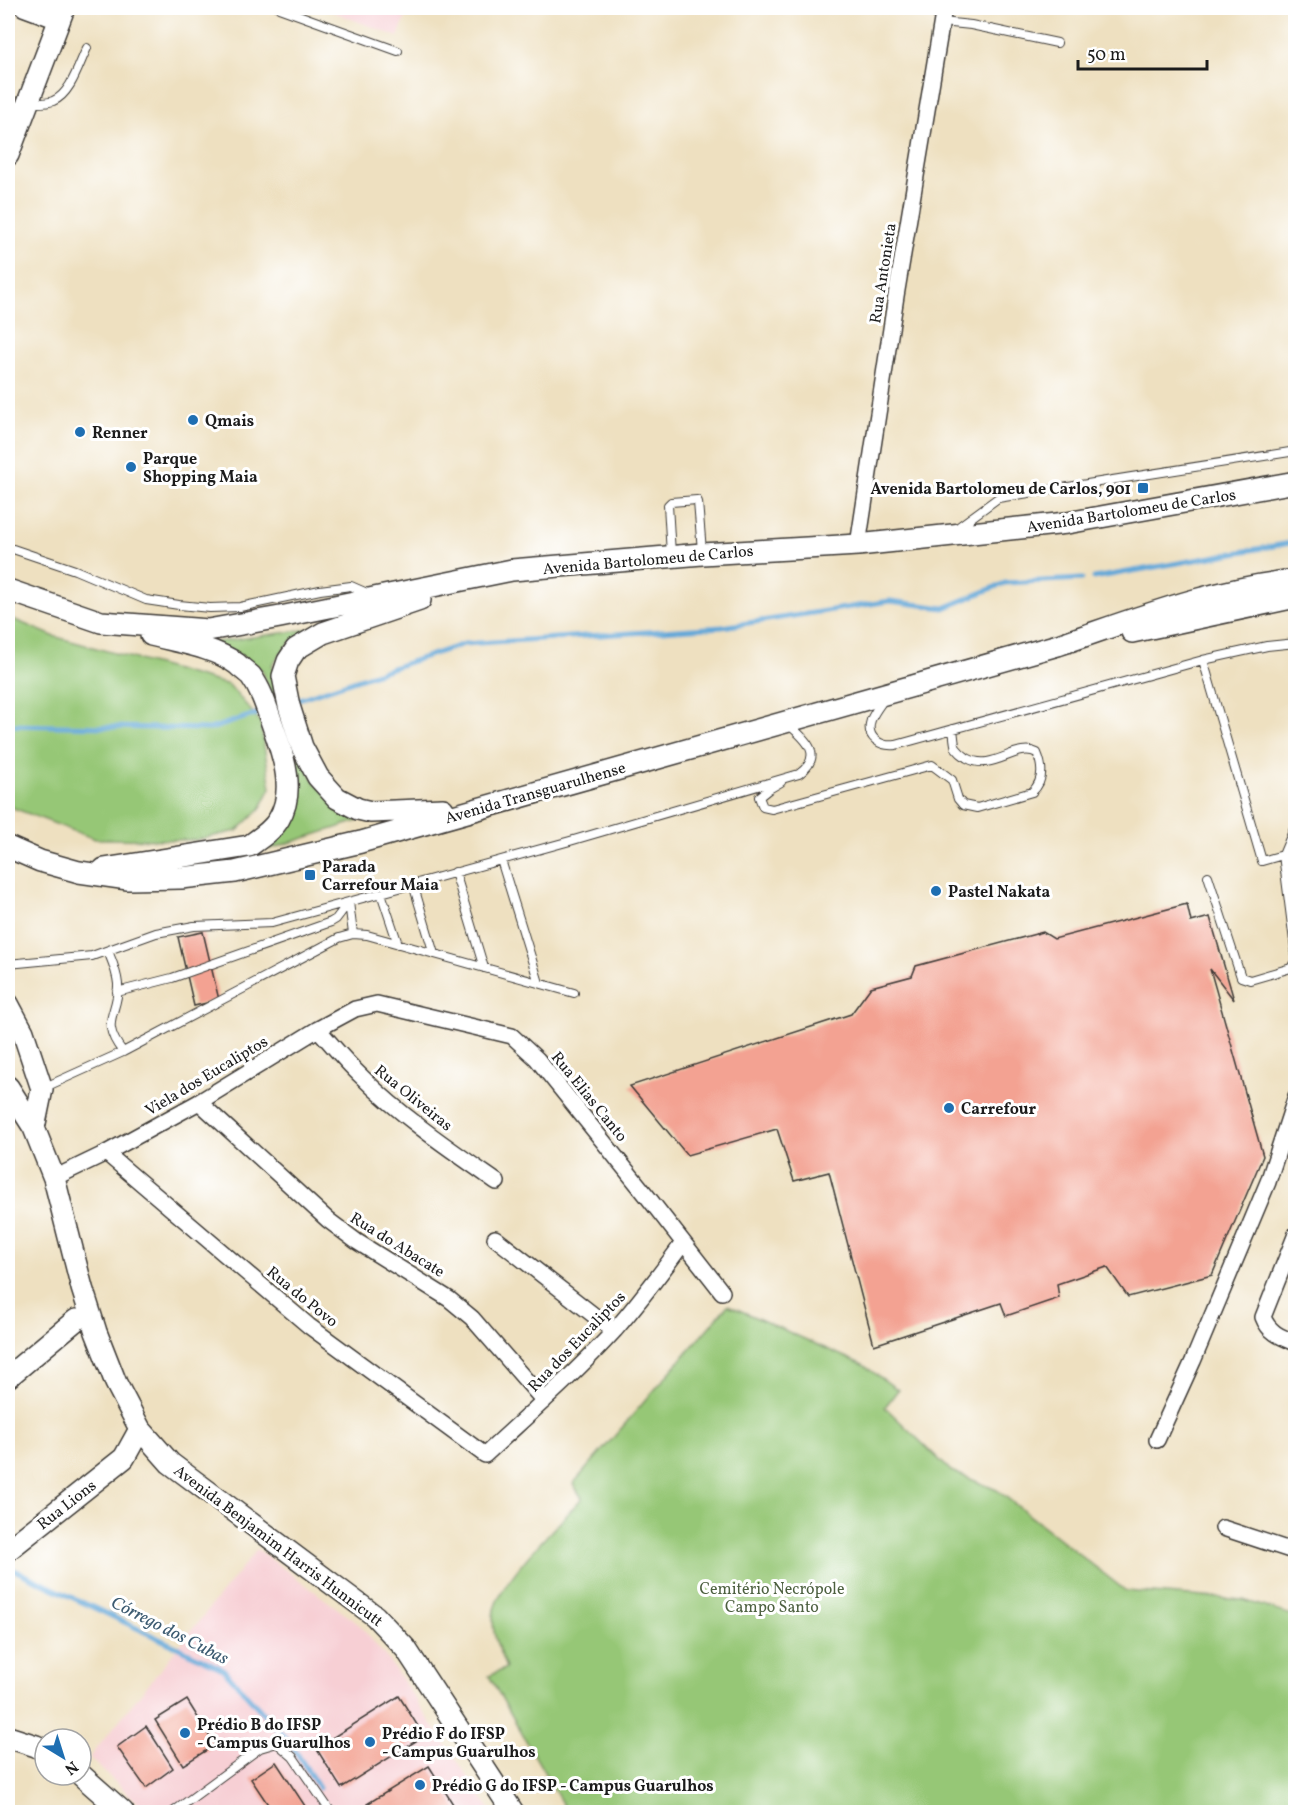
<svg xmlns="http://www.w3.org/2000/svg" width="1303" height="1820" font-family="Vollkorn,serif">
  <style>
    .built { fill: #f7cfd4 }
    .green { fill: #96c776; stroke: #597249; stroke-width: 1.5 }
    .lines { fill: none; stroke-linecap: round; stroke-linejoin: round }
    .stream { stroke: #63a8d8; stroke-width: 5 }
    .building { fill: #f3a292 }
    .lane-casing { stroke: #3c3935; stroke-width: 10 }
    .street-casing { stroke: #3c3935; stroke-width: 18 }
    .secondary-casing { stroke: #3c3935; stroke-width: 24 }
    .lane { stroke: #fff; stroke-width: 8 }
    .street { stroke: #fff; stroke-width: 15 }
    .secondary { stroke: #fff; stroke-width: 21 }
    .poi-dot { fill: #1f6fb2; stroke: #fff; stroke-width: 2 }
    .labels { text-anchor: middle; stroke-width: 6; stroke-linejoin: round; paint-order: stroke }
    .street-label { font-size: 16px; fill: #1c1c1c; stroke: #fff }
    .poi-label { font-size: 16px; font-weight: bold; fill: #1c1c1c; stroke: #fff; text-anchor: start }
    .park-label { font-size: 16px; fill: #4d6040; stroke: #fff }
    .water-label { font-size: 18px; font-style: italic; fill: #3c5b71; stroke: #fff }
  </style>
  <rect width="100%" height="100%" fill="#fff"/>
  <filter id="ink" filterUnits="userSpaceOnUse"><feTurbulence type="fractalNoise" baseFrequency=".0167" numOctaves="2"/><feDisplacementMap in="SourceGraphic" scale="12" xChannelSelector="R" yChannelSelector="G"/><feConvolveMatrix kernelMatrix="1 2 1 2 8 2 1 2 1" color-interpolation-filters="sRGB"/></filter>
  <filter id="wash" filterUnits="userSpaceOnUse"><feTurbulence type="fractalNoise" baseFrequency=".008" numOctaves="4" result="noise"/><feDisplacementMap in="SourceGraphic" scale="24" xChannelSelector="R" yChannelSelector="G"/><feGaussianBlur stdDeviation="1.35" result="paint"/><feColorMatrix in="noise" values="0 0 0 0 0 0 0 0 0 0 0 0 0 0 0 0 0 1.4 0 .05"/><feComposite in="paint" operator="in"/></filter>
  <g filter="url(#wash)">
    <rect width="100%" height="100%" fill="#eee0c0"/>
    <path class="built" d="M323,8H409L398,37Z
      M257,1549L360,1625L389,1661L492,1812H148L89,1758Z"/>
    <path class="green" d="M8,617L53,636L229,685L260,721L271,788L260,809L237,831L196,840L95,839L8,806Z
      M317,628L290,642L272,665L301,757L315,783L358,821L270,849L293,818L299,795L295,761L262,670L238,654L203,644Z
      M728,1305L863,1365L898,1390L885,1407L951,1471L997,1490L1126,1591L1243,1600L1295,1616V1812H567L489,1676L506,1668C499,1650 490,1631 494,1610C501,1579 559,1524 582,1498L573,1484Z"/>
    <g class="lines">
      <path class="stream" d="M1094,578L1296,542
        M293,701L464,644L722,627L890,601L944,608L1005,583L1082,579
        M8,725L210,729L262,712
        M8,1567L223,1669L291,1744L319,1788"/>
    </g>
    <g id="blocks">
      <path class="building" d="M1187,904L1191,922L1210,917L1234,1000L1210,969L1263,1156L1212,1275L1128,1297L1107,1267L1057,1284L1059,1298L1006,1316L1001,1303L874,1345L829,1172L794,1181L777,1129L687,1155L630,1086L851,1014L871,987L912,976L916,966L1043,932L1054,939Z
        M203,932L219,1000L194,1006L178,937Z
        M399,1696L424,1736L341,1788L316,1748Z
        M187,1700L215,1745L183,1765L155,1720Z
        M146,1726L173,1768L146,1788L117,1747Z
        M276,1762L309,1812H273L251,1779Z
        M429,1766L458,1812H372L367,1804Z"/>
    </g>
  </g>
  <g filter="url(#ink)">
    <use href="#blocks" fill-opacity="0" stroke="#3c3935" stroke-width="1.5"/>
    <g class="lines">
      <defs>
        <path id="lane" d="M279,8L398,51
          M942,22L971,25L1057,43
          M29,103C36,103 46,104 53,101C71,94 79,64 87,48
          M957,528L998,498L1296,451
          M8,550L13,549L75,570L146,600L179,605L210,608L240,607L320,590L351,586L367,593
          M671,554L668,505L671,502L697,500L698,502L702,551
          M1203,660L1267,646L1296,643
          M884,699C880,705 874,712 871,720C865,738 881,747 896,745L1203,660L1262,861L1283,855L1296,824
          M781,782L769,789L759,797L763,807L772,809L932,765L952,780L958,799L963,805L977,808L1032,792C1044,781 1043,767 1037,753C1016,742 993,773 967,758C964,756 959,752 956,748C954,743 954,735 953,729
          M1283,855L1296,957
          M501,860L539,983
          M455,872L484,968
          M1208,876L1241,977L1250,980L1291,968L1296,960
          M413,884L434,954
          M381,893L398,944
          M108,951C112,961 117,972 118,984C119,1015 98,1020 123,1052
          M8,964L92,956L156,933L194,926L272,923L570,841L799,774C824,756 807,740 789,725
          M117,992L172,978L331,922L336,919L349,902L353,934
          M43,1088L123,1052L339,938L353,934L367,935L574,993
          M173,1812L260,1748L277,1743L293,1757L331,1812"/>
        <path id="street" d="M23,8L58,21
          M858,545L896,296L944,8
          M318,1029C332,1045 346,1062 362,1077C402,1117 451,1150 497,1182
          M199,1102L328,1220L356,1241L449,1299L472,1318L544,1401
          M106,1153L309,1326L485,1455C529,1414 575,1374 615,1330C639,1302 661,1273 683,1243
          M54,1178L106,1153L199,1102L318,1029L355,1009L377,1004L512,1036L537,1059L647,1196L722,1292
          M1296,1234L1263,1317C1269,1333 1281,1337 1296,1343
          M495,1238L614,1331
          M1157,1440L1193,1361L1268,1182L1296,1096
          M1223,1528L1296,1552"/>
        <path id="secondary" d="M8,155L64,8
          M8,590L101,622L208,630L280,617L512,570L702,554L858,545L1067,523L1296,482
          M420,600L323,633L296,649L288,661L283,676L289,706L302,747L318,777L337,798L358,809L371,812L443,809
          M1132,632L1296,597
          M8,847L40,861L79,872L128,879L181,878L235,872L361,842L1058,645C1135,619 1214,588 1296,580
          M104,869L249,846C260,838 272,831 279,819C296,790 283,755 273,726C267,709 262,691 251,676C247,672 241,668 237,664C214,647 178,642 151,635
          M8,1004L23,1032L42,1089L34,1128
          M8,1087L34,1128L54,1178L82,1288L96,1332L116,1383L140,1429L170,1463L375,1616L406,1649L513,1812
          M8,1377L76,1320
          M8,1550L124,1458L140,1429
          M8,1737L36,1746L45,1751
          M81,1775L123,1812"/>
      </defs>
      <use href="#lane" class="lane-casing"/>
      <use href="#street" class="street-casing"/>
      <use href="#secondary" class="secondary-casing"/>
      <use href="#lane" class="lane"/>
      <use href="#street" class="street"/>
      <use href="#secondary" class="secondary"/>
    </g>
  </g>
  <g class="poi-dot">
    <circle cx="193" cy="420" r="6"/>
    <circle cx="80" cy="432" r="6"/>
    <circle cx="131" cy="467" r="6"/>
    <rect x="1137" y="482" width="12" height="12" rx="3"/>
    <rect x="304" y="869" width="12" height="12" rx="3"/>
    <circle cx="936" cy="891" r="6"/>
    <circle cx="949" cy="1108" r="6"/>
    <circle cx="185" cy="1733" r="6"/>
    <circle cx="370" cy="1742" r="6"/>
    <circle cx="420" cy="1785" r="6"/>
  </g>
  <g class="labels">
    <g class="street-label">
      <text transform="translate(882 273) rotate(-81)" y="6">Rua Antonieta</text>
      <text transform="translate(1131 510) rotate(-9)" y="6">Avenida Bartolomeu de Carlos</text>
      <text transform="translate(648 559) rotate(-5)" y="6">Avenida Bartolomeu de Carlos</text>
      <text transform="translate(535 792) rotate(-16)" y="6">Avenida Transguarulhense</text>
      <text transform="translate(206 1075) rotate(-31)" y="6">Viela dos Eucaliptos</text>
      <text transform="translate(590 1096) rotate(51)" y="6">Rua Elias Canto</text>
      <text transform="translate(414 1097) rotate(39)" y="6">Rua Oliveiras</text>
      <text transform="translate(398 1244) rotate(32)" y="6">Rua do Abacate</text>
      <text transform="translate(303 1296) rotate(39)" y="6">Rua do Povo</text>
      <text transform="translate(576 1341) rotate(-46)" y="6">Rua dos Eucaliptos</text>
      <text transform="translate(66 1504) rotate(-38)" y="6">Rua Lions</text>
      <text transform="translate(279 1545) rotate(37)" y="6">Avenida Benjamim Harris Hunnicutt</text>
    </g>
    <g class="poi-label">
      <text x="205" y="426">Qmais</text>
      <text x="92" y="438">Renner</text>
      <text x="143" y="464">Parque<tspan x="143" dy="18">Shopping Maia</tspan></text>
      <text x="1131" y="494" text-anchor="end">Avenida Bartolomeu de Carlos, 901</text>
      <text x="322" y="872">Parada<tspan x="322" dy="18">Carrefour Maia</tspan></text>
      <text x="948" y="897">Pastel Nakata</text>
      <text x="961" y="1114">Carrefour</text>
      <text x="197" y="1730">Prédio B do IFSP<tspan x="197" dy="18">- Campus Guarulhos</tspan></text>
      <text x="382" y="1739">Prédio F do IFSP<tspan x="382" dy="18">- Campus Guarulhos</tspan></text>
      <text x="432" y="1791">Prédio G do IFSP - Campus Guarulhos</text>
    </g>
    <g class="park-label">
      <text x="772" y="1594">Cemitério Necrópole<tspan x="772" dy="18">Campo Santo</tspan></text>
    </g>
    <g class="water-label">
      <text transform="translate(170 1630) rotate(27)" y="6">Córrego dos Cubas</text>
    </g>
  </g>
  <rect width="1303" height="1820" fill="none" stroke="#fff" stroke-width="30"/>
  <g transform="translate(63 1757) rotate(142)"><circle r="28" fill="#ffffff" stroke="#a4a4a4" stroke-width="1.5"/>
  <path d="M0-4.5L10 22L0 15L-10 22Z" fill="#1f6fb2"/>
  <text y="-9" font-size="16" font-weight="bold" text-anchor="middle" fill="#1c1c1c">N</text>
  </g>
  <path d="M1078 60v9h129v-9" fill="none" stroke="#1c1c1c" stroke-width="3"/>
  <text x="1087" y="60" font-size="18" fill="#1c1c1c" stroke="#ffffff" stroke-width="4.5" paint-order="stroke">50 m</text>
</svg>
